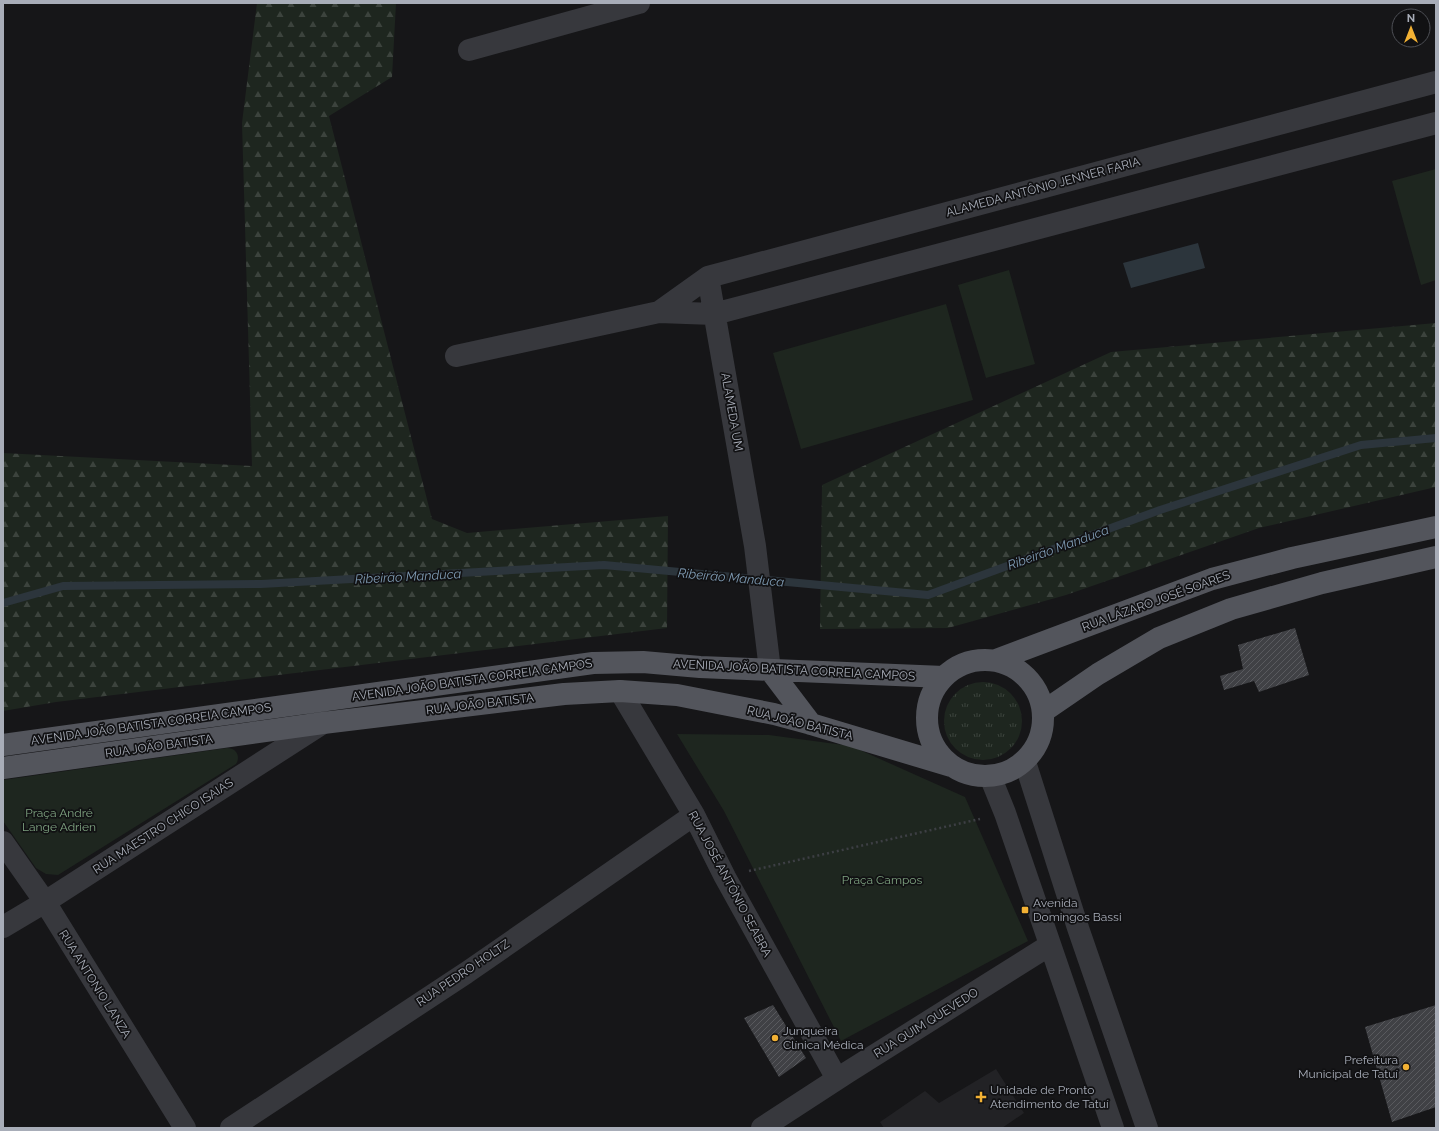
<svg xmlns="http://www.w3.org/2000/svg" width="1439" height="1131" font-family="Raleway,sans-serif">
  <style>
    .built { fill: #222225 }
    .grass { fill: url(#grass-tufts) }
    .forest { fill: url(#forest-firs) }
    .park { fill: #1e261f }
    .water { fill: #2c353c }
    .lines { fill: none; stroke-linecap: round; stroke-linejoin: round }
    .stream { stroke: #2c353c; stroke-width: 8 }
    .building { fill: url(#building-hatch) }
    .path { stroke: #3d3f44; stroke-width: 2.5; stroke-dasharray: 2 3; stroke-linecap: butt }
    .minor { stroke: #37383d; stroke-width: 22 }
    .primary { stroke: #53555c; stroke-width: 22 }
    .poi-dot { fill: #f2b134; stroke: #111113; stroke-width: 1.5 }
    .labels { text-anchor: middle; stroke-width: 3.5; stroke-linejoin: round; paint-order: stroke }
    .street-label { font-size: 12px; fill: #a8adb8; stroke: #111113 }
    .park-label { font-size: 12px; fill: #7fa381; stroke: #111113 }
    .poi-label { font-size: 12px; fill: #a8adb8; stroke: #111113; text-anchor: start }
    .water-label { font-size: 13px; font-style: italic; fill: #7f9bb3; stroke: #111113 }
  </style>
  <defs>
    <pattern id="grass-tufts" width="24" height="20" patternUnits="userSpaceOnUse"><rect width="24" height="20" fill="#1e261f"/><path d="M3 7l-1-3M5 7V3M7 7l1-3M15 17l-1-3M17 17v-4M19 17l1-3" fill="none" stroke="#3c433d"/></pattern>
    <pattern id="forest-firs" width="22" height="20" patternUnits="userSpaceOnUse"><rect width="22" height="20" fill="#1e261f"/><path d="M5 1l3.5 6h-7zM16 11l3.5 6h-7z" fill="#3c433d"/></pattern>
    <pattern id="building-hatch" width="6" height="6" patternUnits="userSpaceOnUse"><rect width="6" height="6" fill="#404145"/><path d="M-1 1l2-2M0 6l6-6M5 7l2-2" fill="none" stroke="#595a5e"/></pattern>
  </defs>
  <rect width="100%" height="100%" fill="#161618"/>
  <path class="built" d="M996,1069L1024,1113L1002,1128H884L880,1122L925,1091L939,1103Z"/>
  <path class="grass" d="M944 721a39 39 0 1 1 78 0a39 39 0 1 1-78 0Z"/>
  <path class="forest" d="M257,3H396L392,77L329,116L432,519L467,533L668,516L667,628L56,702L3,711V453L252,466L242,123Z
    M1436,323V487L1259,528L1066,595L948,628L820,629L822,485L1111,352Z"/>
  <path class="park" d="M1436,169V280L1421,285L1392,181Z
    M1009,270L1035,364L986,378L958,285Z
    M946,304L973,400L801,449L773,353Z
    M677,734L769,735L851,746L965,797L1028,941L841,1041L724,811Z
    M227,748C236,748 241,756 236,764L58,875L46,874L36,868L3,821V780Z"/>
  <path class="water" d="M1198,243L1205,268L1131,288L1123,263Z"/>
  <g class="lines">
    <path class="stream" d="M3,603L63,586L261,584L604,565L928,595L1160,510L1361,445L1436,438"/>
  </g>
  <path class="building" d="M1295,628L1309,675L1259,692L1254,681L1224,690L1220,676L1243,669L1238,645Z
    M773,1005L806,1058L779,1077L744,1018Z
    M1436,1005V1107L1392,1122L1365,1027Z"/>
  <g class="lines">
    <path class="path" d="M749,871L980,819"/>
    <path class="minor" d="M469,50L639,3
      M708,277L755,546L770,670
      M659,312L708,277L1436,82
      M456,356L659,312L714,314L1436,123
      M620,691L694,815L725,877L837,1079
      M1025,762L1078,928L1147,1128
      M990,776L1005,813L1113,1128
      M3,842L45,902L185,1128
      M3,927L45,902L323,723
      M231,1128L466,973L694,815
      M762,1128L848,1072L1050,945"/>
    <path class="primary" d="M927 718a58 58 0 1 1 116 0a58 58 0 1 1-116 0Z
      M996,660L1212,579L1292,558L1436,527
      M770,670L811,724
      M1044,711L1098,674L1159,638L1231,609L1322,583L1436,557
      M3,745L593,663L643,662L700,667L944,677
      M3,768L323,723L564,694L620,691L677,695L774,714L811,724L951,766"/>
  </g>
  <g class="poi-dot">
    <rect x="1021" y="906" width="8" height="8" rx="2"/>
    <circle cx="775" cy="1038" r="4"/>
    <circle cx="1406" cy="1067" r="4"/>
    <path d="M979 1091h4v4h4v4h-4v4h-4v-4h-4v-4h4z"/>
  </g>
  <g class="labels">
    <g class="street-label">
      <text transform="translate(1043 187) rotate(-15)" y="4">ALAMEDA ANTÔNIO JENNER FARIA</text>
      <text transform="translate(732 412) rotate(80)" y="4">ALAMEDA UM</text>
      <text transform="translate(1156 601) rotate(-20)" y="4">RUA LÁZARO JOSÉ SOARES</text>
      <text transform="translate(794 670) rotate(3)" y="4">AVENIDA JOÃO BATISTA CORREIA CAMPOS</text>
      <text transform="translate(472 680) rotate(-8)" y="4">AVENIDA JOÃO BATISTA CORREIA CAMPOS</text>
      <text transform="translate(480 704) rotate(-7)" y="4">RUA JOÃO BATISTA</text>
      <text transform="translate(800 723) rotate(14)" y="4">RUA JOÃO BATISTA</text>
      <text transform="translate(151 724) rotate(-8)" y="4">AVENIDA JOÃO BATISTA CORREIA CAMPOS</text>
      <text transform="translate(159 746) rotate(-8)" y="4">RUA JOÃO BATISTA</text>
      <text transform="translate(163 826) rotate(-33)" y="4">RUA MAESTRO CHICO ISAIAS</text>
      <text transform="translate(730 884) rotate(62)" y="4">RUA JOSÉ ANTÔNIO SEABRA</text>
      <text transform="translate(463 973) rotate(-34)" y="4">RUA PEDRO HOLTZ</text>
      <text transform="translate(95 984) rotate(58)" y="4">RUA ANTONIO LANZA</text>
      <text transform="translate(926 1023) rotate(-32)" y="4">RUA QUIM QUEVEDO</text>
    </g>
    <g class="park-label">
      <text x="59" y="817">Praça André<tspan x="59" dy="14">Lange Adrien</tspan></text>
      <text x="882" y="884">Praça Campos</text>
    </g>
    <g class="poi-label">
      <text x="1033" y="907">Avenida<tspan x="1033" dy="14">Domingos Bassi</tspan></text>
      <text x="783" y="1035">Junqueira<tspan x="783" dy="14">Clínica Médica</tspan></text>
      <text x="1398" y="1064" text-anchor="end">Prefeitura<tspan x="1398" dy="14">Municipal de Tatuí</tspan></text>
      <text x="990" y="1094">Unidade de Pronto<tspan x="990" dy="14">Atendimento de Tatuí</tspan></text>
    </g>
    <g class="water-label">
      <text transform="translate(1058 547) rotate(-20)" y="5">Ribeirão Manduca</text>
      <text transform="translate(408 576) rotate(-3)" y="5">Ribeirão Manduca</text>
      <text transform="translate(731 577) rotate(5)" y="5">Ribeirão Manduca</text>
    </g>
  </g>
  <rect width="1439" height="1131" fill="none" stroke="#a8adb8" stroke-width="8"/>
  <g transform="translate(1411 28)"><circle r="19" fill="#111113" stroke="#4d4f55"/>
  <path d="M0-3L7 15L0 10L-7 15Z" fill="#f2b134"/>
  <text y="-6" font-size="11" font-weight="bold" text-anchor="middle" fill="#a8adb8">N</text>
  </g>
</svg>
